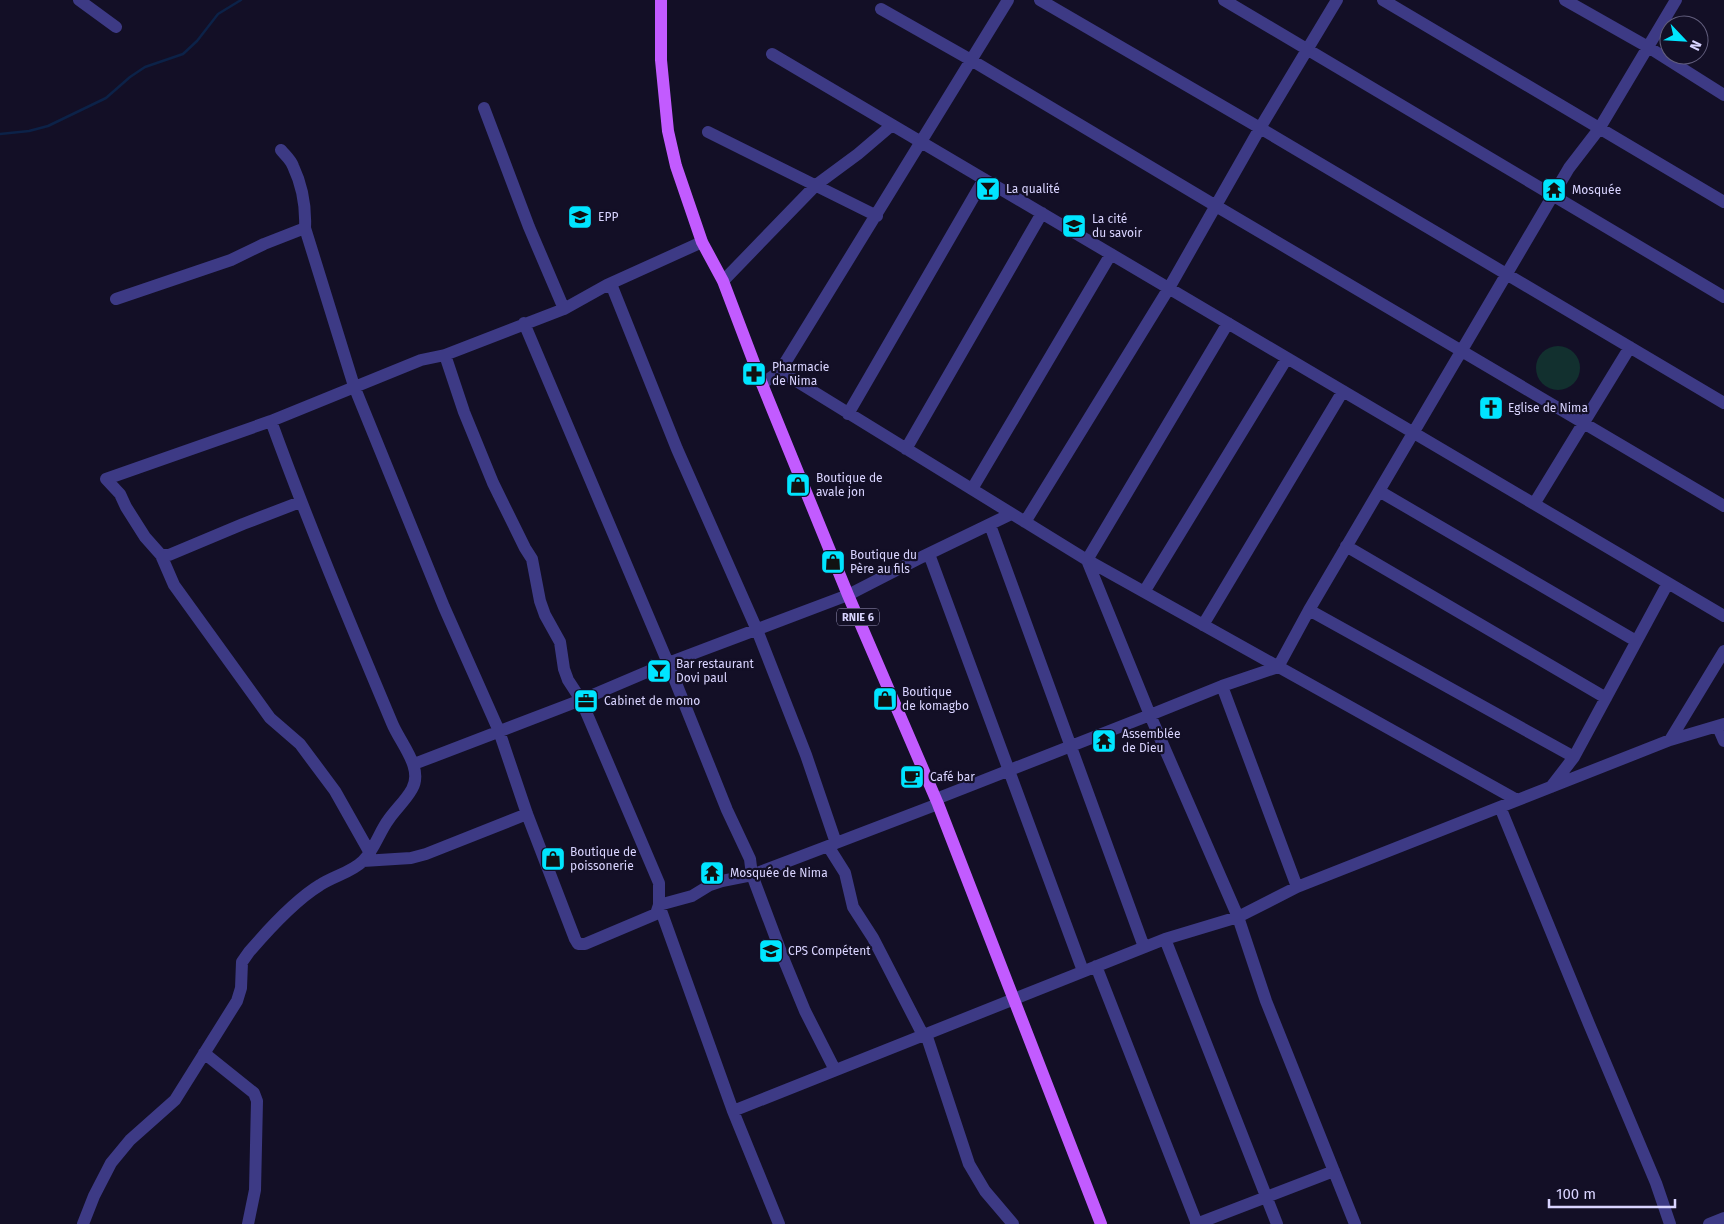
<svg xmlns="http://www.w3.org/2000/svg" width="1724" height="1224" font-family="'Fira Sans',sans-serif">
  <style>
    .pitch { fill: #12302f }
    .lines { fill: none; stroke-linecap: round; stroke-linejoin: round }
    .stream { stroke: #0c2248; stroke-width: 2.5 }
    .minor { stroke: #3d3a85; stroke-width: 12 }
    .major { stroke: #c25bff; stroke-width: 12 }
    .labels { text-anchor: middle; stroke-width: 4.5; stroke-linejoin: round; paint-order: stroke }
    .shield { fill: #130f26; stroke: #9e99be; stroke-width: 1 }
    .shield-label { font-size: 11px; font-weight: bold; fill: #d9d4ff }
    .poi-label { font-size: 12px; fill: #d9d4ff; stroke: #130f26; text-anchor: start }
  </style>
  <rect width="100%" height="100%" fill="#130f26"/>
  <path class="pitch" d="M1536 368a22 22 0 1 1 44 0a22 22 0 1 1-44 0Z"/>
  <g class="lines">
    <path class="stream" d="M0,134L29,131L48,126L106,98L130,77L145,67L183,54L197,41L218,14L241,0"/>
    <path class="minor" d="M79,0L116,27
      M1040,0L1260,128L1724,403
      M1224,0L1724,297
      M1383,0L1724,202
      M1565,0L1648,47L1724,95
      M881,9L971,60L1216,206L1724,506
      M772,54L1724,616
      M484,108L529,227L564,309
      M708,132L877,216
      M281,150C285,155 291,160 293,166C302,185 306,207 305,228L354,386L444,607L499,731L527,814L575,939L578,944H585L656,914L659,905V883L581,700L568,680L564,669L560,642L545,615L540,601L532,559L525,548L493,483L464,412L445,355
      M723,281L816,185L858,154L892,125
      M607,285L613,289L677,449L757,630L806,755L836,843L938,804
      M116,299L231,260L264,244L305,228
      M524,323L668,663L727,810L750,859L752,875L722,881L710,885L692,896L659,905L733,1111L779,1224
      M1228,323L1087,560L1150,715L1238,917L1266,1001L1355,1224
      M780,371L1087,560L1517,800
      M762,384L780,371L1008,0
      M848,414L984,179
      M906,449L1042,213
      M972,489L1111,254
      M1379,491L1636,641
      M1534,504L1630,347
      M1025,522L1169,288L1260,128L1337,0
      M990,525L1144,947
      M1346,546L1606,698
      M929,554L1083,971
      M161,555H169L243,524L300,502
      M1144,592L1287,358
      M1309,610L1574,757
      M1203,625L1343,391
      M1222,686L1297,887
      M1718,727L1724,741
      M1670,740L1724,651
      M414,764L581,700L668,663L848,595L922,557L1011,514
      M1551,787L1574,757L1668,583
      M936,799L1150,715L1222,686L1278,667L1309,610L1569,168L1599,129L1676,0
      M1500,807L1589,1024L1656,1183L1670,1224
      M828,846L845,873L853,907L873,938L923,1035
      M370,853L335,791L300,744L270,718L174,585L161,555L145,537L126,507L120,494L106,479L271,421L421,360L445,355L564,309L607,285L702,242
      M363,861L411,858L426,854L527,814
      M1165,939L1277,1224
      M1096,966L1197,1224
      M926,1034L969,1164L985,1191L1013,1224
      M204,1053L254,1093L257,1101L255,1190L248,1224
      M835,1070L805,1011L784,960L752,875L836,843
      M733,1111L1165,939L1238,917L1297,887L1670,740L1724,724
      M83,1224L94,1196L111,1163L130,1140L175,1100L237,1001L241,988L242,962L249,952C267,931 297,899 320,885C334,876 352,872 363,861C375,849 379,832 389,819C396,809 406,800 412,789C424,768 400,743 392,723C350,623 308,523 271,421
      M1196,1224L1334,1171
      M1709,1224L1724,1218"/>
    <path class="major" d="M661,0V60L668,131L676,166L702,242L723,281L762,384L848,595L938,804L1101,1224"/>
  </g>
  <defs>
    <symbol id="bar-square" viewBox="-11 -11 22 22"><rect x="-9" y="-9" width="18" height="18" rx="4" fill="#00e5ff" stroke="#130f26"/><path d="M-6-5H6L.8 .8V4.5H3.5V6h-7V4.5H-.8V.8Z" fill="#111"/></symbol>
    <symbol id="temple-square" viewBox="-11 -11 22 22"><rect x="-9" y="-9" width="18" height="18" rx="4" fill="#00e5ff" stroke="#130f26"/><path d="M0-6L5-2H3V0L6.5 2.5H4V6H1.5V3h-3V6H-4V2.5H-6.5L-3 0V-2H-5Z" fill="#111"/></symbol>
    <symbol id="school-square" viewBox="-11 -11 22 22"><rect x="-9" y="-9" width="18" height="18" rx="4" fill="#00e5ff" stroke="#130f26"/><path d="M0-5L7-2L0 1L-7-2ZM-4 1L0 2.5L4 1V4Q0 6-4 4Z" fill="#111"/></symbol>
    <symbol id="pharmacy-square" viewBox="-11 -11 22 22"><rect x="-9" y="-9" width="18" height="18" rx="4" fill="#00e5ff" stroke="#130f26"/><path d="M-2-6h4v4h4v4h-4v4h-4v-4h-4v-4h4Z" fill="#111"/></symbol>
    <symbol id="church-square" viewBox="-11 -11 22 22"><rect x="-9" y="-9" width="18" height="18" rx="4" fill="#00e5ff" stroke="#130f26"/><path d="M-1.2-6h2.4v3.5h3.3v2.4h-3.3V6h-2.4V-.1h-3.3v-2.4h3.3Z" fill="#111"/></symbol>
    <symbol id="shop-square" viewBox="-11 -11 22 22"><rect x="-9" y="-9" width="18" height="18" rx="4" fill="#00e5ff" stroke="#130f26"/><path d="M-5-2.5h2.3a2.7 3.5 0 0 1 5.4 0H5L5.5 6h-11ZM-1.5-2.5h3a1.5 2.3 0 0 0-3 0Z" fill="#111"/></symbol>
    <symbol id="office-square" viewBox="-11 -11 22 22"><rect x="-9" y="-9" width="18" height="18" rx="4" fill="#00e5ff" stroke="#130f26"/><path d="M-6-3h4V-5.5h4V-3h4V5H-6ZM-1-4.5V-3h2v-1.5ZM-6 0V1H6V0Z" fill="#111"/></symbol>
    <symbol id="cafe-square" viewBox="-11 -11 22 22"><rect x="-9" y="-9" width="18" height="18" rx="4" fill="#00e5ff" stroke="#130f26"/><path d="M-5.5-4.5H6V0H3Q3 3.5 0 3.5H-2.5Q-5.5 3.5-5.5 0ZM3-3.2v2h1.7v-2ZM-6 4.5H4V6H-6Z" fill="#111"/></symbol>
  </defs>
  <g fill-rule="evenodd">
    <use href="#bar-square" x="974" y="175" width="28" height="28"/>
    <use href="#temple-square" x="1540" y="176" width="28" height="28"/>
    <use href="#school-square" x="566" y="203" width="28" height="28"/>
    <use href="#school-square" x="1060" y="212" width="28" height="28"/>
    <use href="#pharmacy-square" x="740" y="360" width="28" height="28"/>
    <use href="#church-square" x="1477" y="394" width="28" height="28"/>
    <use href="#shop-square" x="784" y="471" width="28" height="28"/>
    <use href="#shop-square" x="819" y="548" width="28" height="28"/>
    <use href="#bar-square" x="645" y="657" width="28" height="28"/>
    <use href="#shop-square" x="871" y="685" width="28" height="28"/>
    <use href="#office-square" x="572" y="687" width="28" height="28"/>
    <use href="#temple-square" x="1090" y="727" width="28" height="28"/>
    <use href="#cafe-square" x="898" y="763" width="28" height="28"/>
    <use href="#shop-square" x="539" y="845" width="28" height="28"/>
    <use href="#temple-square" x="698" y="859" width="28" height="28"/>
    <use href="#school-square" x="757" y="937" width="28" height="28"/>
  </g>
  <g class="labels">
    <rect class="shield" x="837" y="608.5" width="42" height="17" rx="4"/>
    <g class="shield-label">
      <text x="858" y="621">RNIE 6</text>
    </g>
    <g class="poi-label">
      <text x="1006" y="193">La qualité</text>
      <text x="1572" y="194">Mosquée</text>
      <text x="598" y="221">EPP</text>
      <text x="1092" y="223">La cité<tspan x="1092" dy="14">du savoir</tspan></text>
      <text x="772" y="371">Pharmacie<tspan x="772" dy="14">de Nima</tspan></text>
      <text x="1508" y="412">Eglise de Nima</text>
      <text x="816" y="482">Boutique de<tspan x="816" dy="14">avale jon</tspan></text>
      <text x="850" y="559">Boutique du<tspan x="850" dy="14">Père au fils</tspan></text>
      <text x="676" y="668">Bar restaurant<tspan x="676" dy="14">Dovi paul</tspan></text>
      <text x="902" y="696">Boutique<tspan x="902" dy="14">de komagbo</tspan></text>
      <text x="604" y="705">Cabinet de momo</text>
      <text x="1122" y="738">Assemblée<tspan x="1122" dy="14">de Dieu</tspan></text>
      <text x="930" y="781">Café bar</text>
      <text x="570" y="856">Boutique de<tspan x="570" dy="14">poissonerie</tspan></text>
      <text x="730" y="877">Mosquée de Nima</text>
      <text x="788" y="955">CPS Compétent</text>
    </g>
  </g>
  <g transform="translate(1684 40) rotate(115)"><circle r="24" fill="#130f26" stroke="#625e7d"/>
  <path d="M0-4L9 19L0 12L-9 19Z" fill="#00e5ff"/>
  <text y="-8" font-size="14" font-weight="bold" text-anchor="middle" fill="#d9d4ff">N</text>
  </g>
  <path d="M1549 1199v8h126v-8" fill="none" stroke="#d9d4ff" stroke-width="2.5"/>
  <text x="1556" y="1199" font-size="15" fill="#d9d4ff" stroke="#130f26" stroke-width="4" paint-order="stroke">100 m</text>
</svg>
